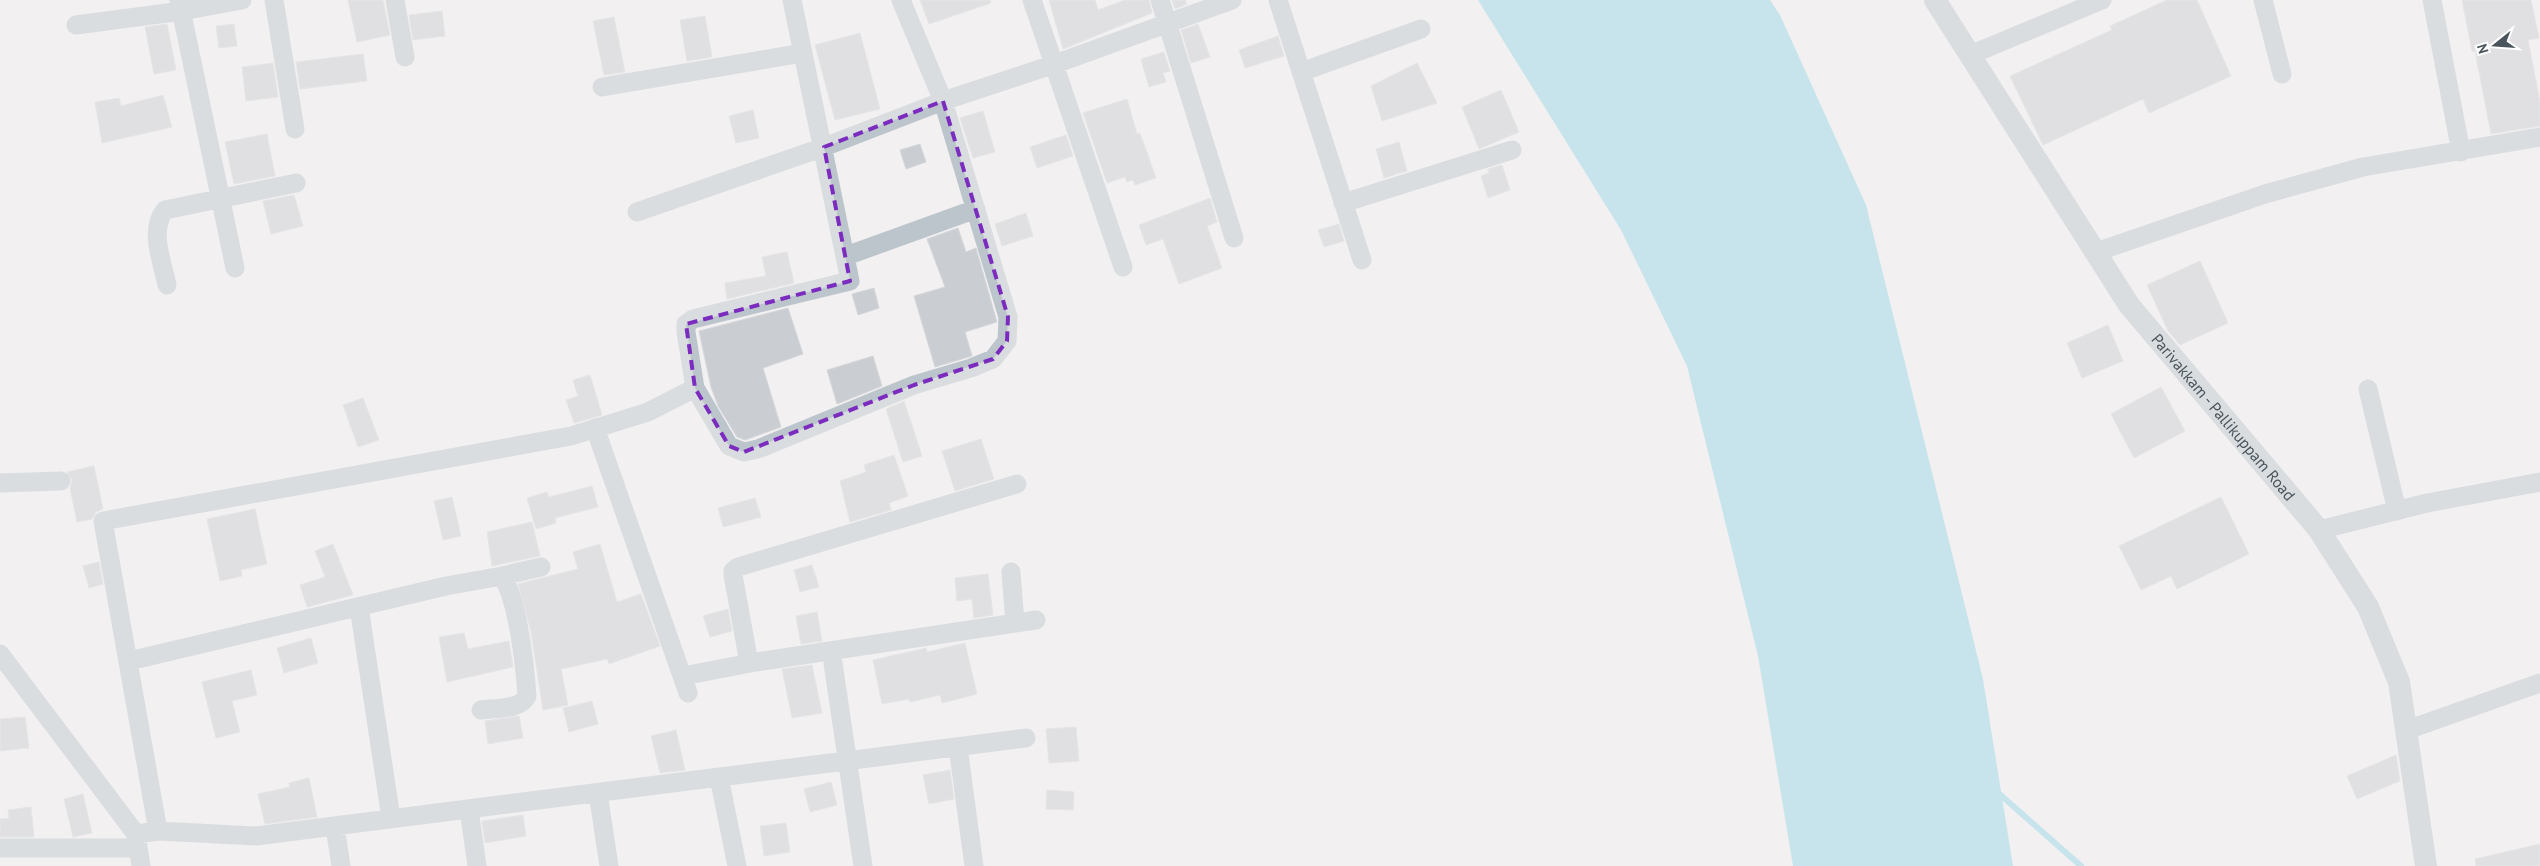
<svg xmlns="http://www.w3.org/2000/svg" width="2540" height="866" font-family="'PT Sans',sans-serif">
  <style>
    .water { fill: #92d6e7 }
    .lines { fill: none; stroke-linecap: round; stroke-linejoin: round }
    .stream { stroke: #92d6e7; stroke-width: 6 }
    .building { fill: #cacdd2; stroke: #d5d7db }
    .minor { stroke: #bdc5cc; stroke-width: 19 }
    .tertiary { stroke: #bdc5cc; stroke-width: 22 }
    .marked { fill: none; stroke: #7b2cbf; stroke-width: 4; stroke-dasharray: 10 6; stroke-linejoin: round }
    .labels { text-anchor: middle; stroke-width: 4.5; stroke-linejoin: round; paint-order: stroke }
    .street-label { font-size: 16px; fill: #49545c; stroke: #fff }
  </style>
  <rect width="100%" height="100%" fill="#f2f0f0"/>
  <path class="water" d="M1478,0H1770L1780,15L1866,205L1983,679L2013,866H1793L1758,656L1687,366L1621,230Z"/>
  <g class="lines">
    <path class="stream" d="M1996,791L2081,866"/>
  </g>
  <path class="building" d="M348,0H383L390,35L357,42Z
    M920,0H990L991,3L929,24Z
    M1049,0H1095L1098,10L1125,0H1149L1152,13L1063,49Z
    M1172,0H1185L1187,4L1175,9Z
    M2167,0H2197L2231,76L2149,113L2143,99L2043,145L2010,76L2112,30L2110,26Z
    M2462,0H2531L2539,38L2528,40L2540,102V126L2491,134L2475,51H2472Z
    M442,11L445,36L413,40L409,15Z
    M705,16L712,57L687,61L680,20Z
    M614,17L625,72L604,75L593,21Z
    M167,24L176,70L154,74L145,27Z
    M234,24L237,46L219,48L216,26Z
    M1198,24L1210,57L1191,63L1181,30Z
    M860,33L880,109L835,120L815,45Z
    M1278,36L1284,56L1245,68L1239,50Z
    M1164,52L1170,71L1163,73L1166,82L1149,87L1141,59Z
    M363,54L367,81L300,89L296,62Z
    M273,63L278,97L246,101L242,67Z
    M1417,63L1437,103L1382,121L1371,86Z
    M1501,90L1519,132L1479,149L1462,107Z
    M163,95L172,127L102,143L95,102L119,98L121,106Z
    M1127,99L1137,134L1140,133L1156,178L1135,185L1133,180L1127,182L1125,177L1107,183L1083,113Z
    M753,110L759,138L736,143L729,116Z
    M983,111L995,152L973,158L960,118Z
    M267,134L275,176L234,184L225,142Z
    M1066,135L1073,156L1037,168L1030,147Z
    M1399,142L1407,171L1384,178L1376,149Z
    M920,144L926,162L906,169L900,150Z
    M1502,165L1510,190L1488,198L1481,176L1489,173L1488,169Z
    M294,195L303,226L271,234L263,201Z
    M1210,198L1217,222L1207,226L1222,268L1179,284L1163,239L1146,245L1139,225Z
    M1026,213L1033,236L1002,246L995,224Z
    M1339,224L1344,241L1324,247L1318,230Z
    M958,228L966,252L976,248L997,322L965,332L972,356L935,367L914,296L945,287L927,239Z
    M787,252L794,283L727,299L725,283L766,276L762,257Z
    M2200,261L2228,323L2180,345L2168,331L2147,285Z
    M874,288L879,308L858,315L852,294Z
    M788,308L803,354L763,368L781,427L745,440L737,437L718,406L711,387L699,331Z
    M2108,325L2123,361L2082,378L2067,343Z
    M873,356L882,386L837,404L827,370Z
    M590,375L602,415L574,423L566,400L578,396L573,380Z
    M2161,387L2185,431L2134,458L2111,414Z
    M363,398L379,440L358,447L343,405Z
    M904,401L922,456L903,462L886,409Z
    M981,439L994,479L955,491L942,451Z
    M894,455L908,496L889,503L891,510L850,522L840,481L866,472L864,465Z
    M94,466L103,509L96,512L92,519L77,522L70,488L72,480L67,472Z
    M592,486L598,507L555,518L556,523L536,529L527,498L547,492L549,497Z
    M452,497L461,536L443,540L434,501Z
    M2221,497L2249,554L2177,589L2171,576L2141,590L2119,546Z
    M755,498L761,517L723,527L718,508Z
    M255,509L267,564L241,570L242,576L220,581L207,519Z
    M532,522L540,556L492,566L487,532Z
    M333,544L353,595L307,607L300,585L325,577L315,551Z
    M600,544L617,602L641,594L660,646L609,664L607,659L561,669L568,705L543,710L531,632L518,584L578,569L573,552Z
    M99,562L103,584L89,588L83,566Z
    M812,565L819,587L800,592L794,570Z
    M988,574L993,615L974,618L972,599L957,601L955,578Z
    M728,609L732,631L710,637L703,616Z
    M817,612L822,641L801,644L796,616Z
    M464,633L468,649L509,641L513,667L447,682L439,637Z
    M311,638L318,663L284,673L277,648Z
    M965,643L977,694L942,703L940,695L910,702L909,699L882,704L873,660L922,649L926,648L927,652Z
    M812,665L822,713L792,718L782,669Z
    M251,670L257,695L232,701L240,732L216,738L202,682Z
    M592,701L598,724L569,732L563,708Z
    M519,716L523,738L488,744L485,721Z
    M25,717L29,748L0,751V719Z
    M1076,727L1079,761L1049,763L1046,729Z
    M676,730L685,770L660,773L651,736Z
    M2396,755L2400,781L2357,799L2347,776Z
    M950,770L954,799L929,804L923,775Z
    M309,778L317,817L265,824L258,794L290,787L289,783Z
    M831,782L837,805L810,812L804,789Z
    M1047,790L1074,792L1073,810L1046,809Z
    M83,794L92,833L73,837L64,799Z
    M31,807L34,837H0V819L9,818L8,810Z
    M523,815L526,836L485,843L482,821Z
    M786,823L790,852L764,856L760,826Z
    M2540,844V866H2476L2475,859Z"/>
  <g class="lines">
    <path class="minor" d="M179,0L235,268
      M274,0L295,129
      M395,0L405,57
      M1032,0L1123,267
      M1160,0L1234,238
      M1278,0L1362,260
      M2263,0L2282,74
      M2432,0L2461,152
      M76,25L182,11L242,0
      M1970,55L2102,0
      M1301,72L1421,29
      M602,87L803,53
      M1343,203L1512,150
      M637,212L824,147L943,101L1055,64L1232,0
      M2096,252L2265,194L2363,167L2540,137
      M846,256L976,209
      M167,285C162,261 149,230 165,210L296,183
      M695,388L729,446L744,452L758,449L914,385L971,368L993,359L1007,341L1008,317L943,101L901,0
      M2368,389L2397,511
      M595,428L688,693
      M0,483L61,481
      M2319,530L2427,503L2540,482
      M1011,572L1015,623
      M502,576L541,567
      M359,607L391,818
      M0,654L136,834
      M129,661L446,586L502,576C518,600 525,666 527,696C521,710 494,708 481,710
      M749,663L733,575V571L738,567L1017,484
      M833,663L863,866
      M683,676L756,662L1036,620
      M2407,730L2540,683
      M958,747L974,866
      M719,777L737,866
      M598,793L609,866
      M469,809L477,866
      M335,827L341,866
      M158,831L103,521L571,436L648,412L695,388L686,332V324L693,319L850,281L792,0
      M0,848H138
      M141,866L136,834L158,831L256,836L1026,738"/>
    <path class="tertiary" id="s1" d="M1935,0L2129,305L2319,530L2368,607L2399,682L2426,866"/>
  </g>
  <path d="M0 0H2540V866H0ZM943,101L1008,317L1007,341L993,359L914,385L744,452L729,446L695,388L686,324L850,281L824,147Z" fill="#f2f0f0" fill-opacity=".55" fill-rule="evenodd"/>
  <path class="marked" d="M943,101L1008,317L1007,341L993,359L914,385L744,452L729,446L695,388L686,324L850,281L824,147Z"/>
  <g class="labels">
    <g class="street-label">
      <text dy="6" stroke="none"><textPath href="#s1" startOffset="508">Parivakkam - Pallikuppam Road</textPath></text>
    </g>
  </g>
  <g transform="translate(2495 45) rotate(253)" stroke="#ffffff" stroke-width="4" paint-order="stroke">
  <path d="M0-4L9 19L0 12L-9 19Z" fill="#49545c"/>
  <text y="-8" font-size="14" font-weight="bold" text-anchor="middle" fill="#49545c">N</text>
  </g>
</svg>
